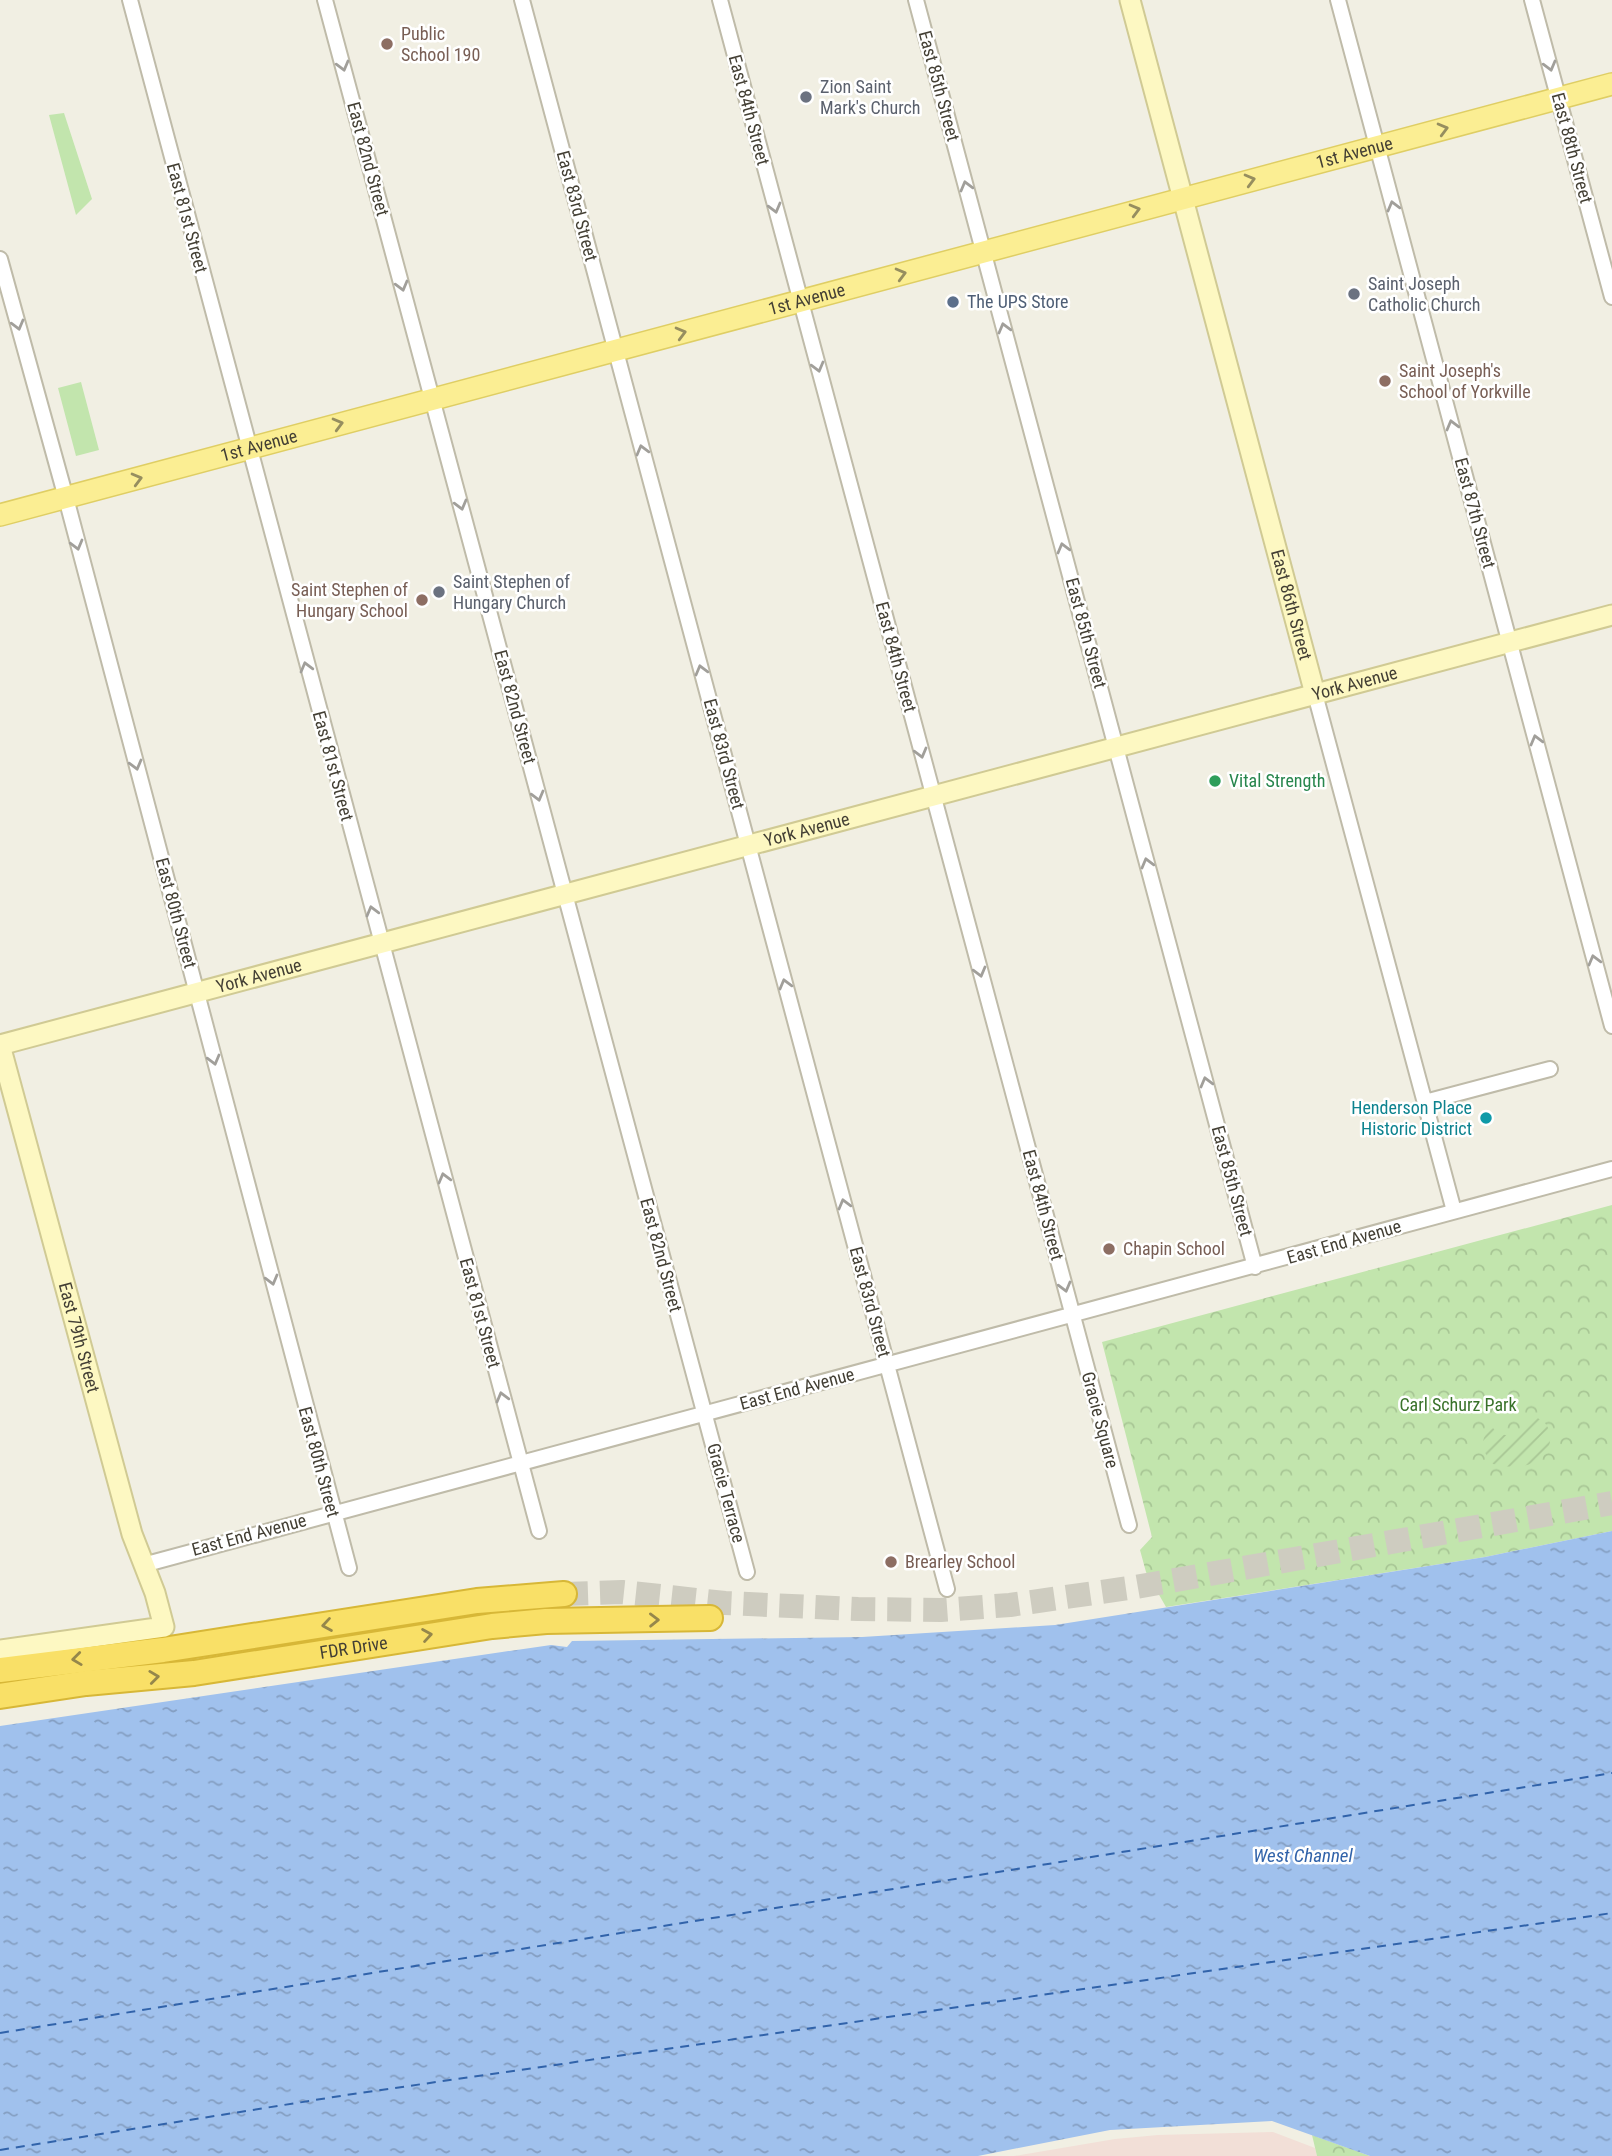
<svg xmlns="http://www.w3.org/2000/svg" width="1612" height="2156" font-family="'Roboto Condensed',sans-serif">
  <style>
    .medical { fill: #f2dfd7 }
    .grass { fill: #c2e5ad }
    .forest { fill: url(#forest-crowns) }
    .garden { fill: url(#garden-furrows) }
    .water { fill: url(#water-ripples) }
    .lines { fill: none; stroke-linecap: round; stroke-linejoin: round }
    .ferry { stroke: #3163aa; stroke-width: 2; stroke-dasharray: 9 7; stroke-linecap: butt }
    .motorway-tunnel { stroke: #ceccc0; stroke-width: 24; stroke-dasharray: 24 12; stroke-linecap: butt }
    .minor-casing { stroke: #bfbba9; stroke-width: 18 }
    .secondary-casing { stroke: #d0ca94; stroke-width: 23 }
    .primary-casing { stroke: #dfce64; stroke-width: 24 }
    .motorway-casing { stroke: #d7b737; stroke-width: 28 }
    .minor { stroke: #fff; stroke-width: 14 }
    .secondary { stroke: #fdf8c2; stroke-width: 19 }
    .primary { stroke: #fbee93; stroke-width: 21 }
    .motorway { stroke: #f9e067; stroke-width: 24 }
    .oneway { stroke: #a19f9a }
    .oneway2 { stroke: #968e5f }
    .oneway3 { stroke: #95874b }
    .education-dot { fill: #8d6e63; stroke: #fff; stroke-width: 2.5 }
    .worship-dot { fill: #6b7280; stroke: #fff; stroke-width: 2.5 }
    .service-dot { fill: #5c6f8a; stroke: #fff; stroke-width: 2.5 }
    .leisure-dot { fill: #2e9e5b; stroke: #fff; stroke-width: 2.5 }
    .culture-dot { fill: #0f9aa8; stroke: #fff; stroke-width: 2.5 }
    .labels { text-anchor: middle; stroke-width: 5; stroke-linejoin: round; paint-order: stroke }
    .education-label { font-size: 18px; fill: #785e54; stroke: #fff; text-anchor: start }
    .street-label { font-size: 18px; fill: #433f34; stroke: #fff }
    .worship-label { font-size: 18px; fill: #5b616d; stroke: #fff; text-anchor: start }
    .service-label { font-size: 18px; fill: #4e5e75; stroke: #fff; text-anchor: start }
    .leisure-label { font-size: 18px; fill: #27864d; stroke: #fff; text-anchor: start }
    .culture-label { font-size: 18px; fill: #0d838f; stroke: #fff; text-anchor: end }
    .park-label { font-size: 18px; fill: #39722a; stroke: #fff }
    .water-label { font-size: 19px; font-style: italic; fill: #3163aa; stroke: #fff }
  </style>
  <defs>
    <pattern id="forest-crowns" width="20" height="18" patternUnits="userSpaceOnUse" patternTransform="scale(1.75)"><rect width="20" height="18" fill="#c2e5ad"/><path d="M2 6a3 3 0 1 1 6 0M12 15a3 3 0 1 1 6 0" fill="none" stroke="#a8c695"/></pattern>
    <pattern id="garden-furrows" width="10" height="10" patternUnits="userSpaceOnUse" patternTransform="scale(1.75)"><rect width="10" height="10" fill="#c2e5ad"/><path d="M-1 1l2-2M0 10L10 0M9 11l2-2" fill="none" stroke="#a8c695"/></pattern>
    <pattern id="water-ripples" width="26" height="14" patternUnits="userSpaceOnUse" patternTransform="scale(1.75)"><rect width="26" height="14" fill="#a0c1ed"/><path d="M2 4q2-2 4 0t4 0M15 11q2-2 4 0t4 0" fill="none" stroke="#849ec1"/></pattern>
  </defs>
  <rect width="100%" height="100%" fill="#f1efe3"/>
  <path class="medical" d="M1273,2132L1315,2148L1317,2156H1014L1115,2139L1158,2135Z"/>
  <path class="grass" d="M64,113L92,199L76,215L49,115Z
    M81,382L99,450L76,456L58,388Z"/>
  <path class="forest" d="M1612,1205V1531L1485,1557L1166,1607L1146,1572L1140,1550L1152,1537L1102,1342Z
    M1312,2135L1370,2156H1317Z"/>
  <path class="garden" d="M1534,1417C1553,1421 1555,1445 1542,1457C1528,1469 1509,1468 1493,1464C1484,1453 1478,1444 1488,1431L1493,1428L1498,1434C1510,1437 1521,1433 1529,1424V1418Z"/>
  <path class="water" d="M1612,1531V2156H1370L1272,2121L1110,2130L978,2156H0V1726L502,1652L551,1645L567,1647L572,1641L862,1637L1055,1625L1485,1557Z"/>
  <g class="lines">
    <path class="ferry" d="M0,2033L1612,1773
      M0,2150L353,2094L1612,1913"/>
    <path class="motorway-tunnel" d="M564,1594L622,1592L725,1603L858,1609L941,1610L1010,1605L1136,1587L1612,1503"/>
    <defs>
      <path id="minor" d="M130,0L539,1531
        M325,0L747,1572
        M522,0L947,1589
        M720,0L1129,1525
        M916,0L1255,1267
        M1338,0L1612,1026
        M1532,0L1612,297
        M0,259L66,498L349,1568
        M1315,694L1454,1211
        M1425,1102L1550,1069
        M143,1565L1612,1169"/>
      <g id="secondary">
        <path id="s1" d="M1130,0L1315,694"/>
        <path id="s2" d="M0,1045L1612,615"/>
        <path id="s3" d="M0,1045L132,1534L155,1593L164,1627L0,1650"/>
      </g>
      <g id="primary">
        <path id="s4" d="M0,515L1612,84"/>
      </g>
      <g id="motorway">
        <path d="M0,1670L163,1650L477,1601L564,1594"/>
        <path id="s5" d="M0,1696L86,1683L194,1673L492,1626L546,1621L710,1618"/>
      </g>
    </defs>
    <use href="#minor" class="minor-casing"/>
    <use href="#secondary" class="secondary-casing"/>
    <use href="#primary" class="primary-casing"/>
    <use href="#motorway" class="motorway-casing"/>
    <use href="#minor" class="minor"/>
    <use href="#secondary" class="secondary"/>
    <use href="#primary" class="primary"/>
    <use href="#motorway" class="motorway"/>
  </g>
  <defs><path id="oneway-chevron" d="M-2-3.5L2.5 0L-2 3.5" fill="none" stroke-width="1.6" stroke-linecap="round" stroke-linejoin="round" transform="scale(1.75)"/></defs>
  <g class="oneway">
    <use href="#oneway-chevron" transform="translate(343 66) rotate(75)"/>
    <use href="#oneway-chevron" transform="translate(1550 66) rotate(75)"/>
    <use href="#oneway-chevron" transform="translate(966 186) rotate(-105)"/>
    <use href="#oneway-chevron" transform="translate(1393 206) rotate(-105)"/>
    <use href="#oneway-chevron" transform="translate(775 208) rotate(75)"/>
    <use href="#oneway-chevron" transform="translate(402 286) rotate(75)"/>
    <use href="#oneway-chevron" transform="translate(18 325) rotate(75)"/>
    <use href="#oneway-chevron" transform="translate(1004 328) rotate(-105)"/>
    <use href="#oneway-chevron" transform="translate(818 367) rotate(75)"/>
    <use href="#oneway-chevron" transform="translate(1452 425) rotate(-105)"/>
    <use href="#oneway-chevron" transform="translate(642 450) rotate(-105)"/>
    <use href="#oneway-chevron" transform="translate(461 505) rotate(75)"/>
    <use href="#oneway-chevron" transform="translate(77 545) rotate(75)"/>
    <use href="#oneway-chevron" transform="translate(1063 548) rotate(-105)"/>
    <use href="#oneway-chevron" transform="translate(306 667) rotate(-105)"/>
    <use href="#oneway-chevron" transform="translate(701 670) rotate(-105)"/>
    <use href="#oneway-chevron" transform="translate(1536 740) rotate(-105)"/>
    <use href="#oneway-chevron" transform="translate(921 753) rotate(75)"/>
    <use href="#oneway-chevron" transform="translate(136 765) rotate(75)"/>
    <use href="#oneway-chevron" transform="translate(538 796) rotate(75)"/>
    <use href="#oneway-chevron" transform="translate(1147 863) rotate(-105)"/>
    <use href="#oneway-chevron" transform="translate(372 911) rotate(-105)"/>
    <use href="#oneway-chevron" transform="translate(1594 960) rotate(-105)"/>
    <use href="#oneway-chevron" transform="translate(980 972) rotate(75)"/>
    <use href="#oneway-chevron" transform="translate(785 984) rotate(-105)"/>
    <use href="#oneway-chevron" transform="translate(214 1060) rotate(75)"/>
    <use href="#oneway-chevron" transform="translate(1206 1082) rotate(-105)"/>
    <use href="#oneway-chevron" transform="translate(444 1178) rotate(-105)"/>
    <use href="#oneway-chevron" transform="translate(844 1204) rotate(-105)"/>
    <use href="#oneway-chevron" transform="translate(272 1280) rotate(75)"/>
    <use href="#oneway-chevron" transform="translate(1065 1287) rotate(75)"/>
    <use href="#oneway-chevron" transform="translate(502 1397) rotate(-105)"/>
  </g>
  <g class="oneway2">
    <use href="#oneway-chevron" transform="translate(1443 129) rotate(-15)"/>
    <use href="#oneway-chevron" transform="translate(1250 180) rotate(-15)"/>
    <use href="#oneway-chevron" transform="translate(1135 210) rotate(-15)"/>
    <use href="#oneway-chevron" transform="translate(901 274) rotate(-15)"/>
    <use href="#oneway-chevron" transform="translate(681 333) rotate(-15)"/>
    <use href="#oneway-chevron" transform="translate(338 424) rotate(-15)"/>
    <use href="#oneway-chevron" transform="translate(137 479) rotate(-15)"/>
  </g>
  <g class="oneway3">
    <use href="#oneway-chevron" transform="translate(654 1620) rotate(-1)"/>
    <use href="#oneway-chevron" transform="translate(327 1625) rotate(171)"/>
    <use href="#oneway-chevron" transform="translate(427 1635) rotate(-9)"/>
    <use href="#oneway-chevron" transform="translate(77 1659) rotate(173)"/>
    <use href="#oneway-chevron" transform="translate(154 1677) rotate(-7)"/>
  </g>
  <g class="education-dot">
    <circle cx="387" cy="44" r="7"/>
    <circle cx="1385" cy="381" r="7"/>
    <circle cx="422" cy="600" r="7"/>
    <circle cx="1109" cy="1249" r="7"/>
    <circle cx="891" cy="1562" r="7"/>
  </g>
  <g class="worship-dot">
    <circle cx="806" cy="97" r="7"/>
    <circle cx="1354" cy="294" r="7"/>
    <circle cx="439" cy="592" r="7"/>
  </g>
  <circle class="service-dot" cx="953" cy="302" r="7"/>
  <circle class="leisure-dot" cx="1215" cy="781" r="7"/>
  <circle class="culture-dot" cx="1486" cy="1118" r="7"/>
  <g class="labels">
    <g class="education-label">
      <text x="401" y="40">Public<tspan x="401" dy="21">School 190</tspan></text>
      <text x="1399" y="377">Saint Joseph's<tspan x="1399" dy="21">School of Yorkville</tspan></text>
      <text x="408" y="596" text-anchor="end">Saint Stephen of<tspan x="408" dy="21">Hungary School</tspan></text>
      <text x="1123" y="1255">Chapin School</text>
      <text x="905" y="1568">Brearley School</text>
    </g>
    <g class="street-label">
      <text transform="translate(939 86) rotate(75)" y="6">East 85th Street</text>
      <text transform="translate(749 110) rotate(75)" y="6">East 84th Street</text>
      <text transform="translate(1572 148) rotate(75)" y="6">East 88th Street</text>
      <text dy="6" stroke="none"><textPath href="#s4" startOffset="1402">1st Avenue</textPath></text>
      <text transform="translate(368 159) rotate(75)" y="6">East 82nd Street</text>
      <text transform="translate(577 206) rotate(75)" y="6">East 83rd Street</text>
      <text transform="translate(187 218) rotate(75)" y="6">East 81st Street</text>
      <text dy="6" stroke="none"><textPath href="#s4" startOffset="835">1st Avenue</textPath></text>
      <text dy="6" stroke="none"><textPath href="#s4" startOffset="268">1st Avenue</textPath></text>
      <text transform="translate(1475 513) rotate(75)" y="6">East 87th Street</text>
      <text dy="6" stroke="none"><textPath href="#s1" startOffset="626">East 86th Street</textPath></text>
      <text transform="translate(1086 633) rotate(75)" y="6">East 85th Street</text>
      <text transform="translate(896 657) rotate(75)" y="6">East 84th Street</text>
      <text dy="6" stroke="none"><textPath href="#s2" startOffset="1402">York Avenue</textPath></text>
      <text transform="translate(515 707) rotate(75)" y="6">East 82nd Street</text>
      <text transform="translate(724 754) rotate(75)" y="6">East 83rd Street</text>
      <text transform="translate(333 766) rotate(75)" y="6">East 81st Street</text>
      <text dy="6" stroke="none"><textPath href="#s2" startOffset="835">York Avenue</textPath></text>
      <text transform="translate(176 913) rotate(75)" y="6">East 80th Street</text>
      <text dy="6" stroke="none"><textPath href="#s2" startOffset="268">York Avenue</textPath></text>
      <text transform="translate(1232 1181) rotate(75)" y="6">East 85th Street</text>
      <text transform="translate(1043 1205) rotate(75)" y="6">East 84th Street</text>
      <text transform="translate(1344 1242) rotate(-16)" y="6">East End Avenue</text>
      <text transform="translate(661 1255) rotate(75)" y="6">East 82nd Street</text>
      <text transform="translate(870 1302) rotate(75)" y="6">East 83rd Street</text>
      <text transform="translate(480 1313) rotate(75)" y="6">East 81st Street</text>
      <text dy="6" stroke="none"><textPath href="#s3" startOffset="303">East 79th Street</textPath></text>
      <text transform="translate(797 1389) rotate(-15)" y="6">East End Avenue</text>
      <text transform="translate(1100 1420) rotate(75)" y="6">Gracie Square</text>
      <text transform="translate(319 1462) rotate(75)" y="6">East 80th Street</text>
      <text transform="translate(726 1493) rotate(75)" y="6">Gracie Terrace</text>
      <text transform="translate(249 1535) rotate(-15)" y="6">East End Avenue</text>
      <text dy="6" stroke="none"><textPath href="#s5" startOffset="357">FDR Drive</textPath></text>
    </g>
    <g class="worship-label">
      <text x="820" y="93">Zion Saint<tspan x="820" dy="21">Mark's Church</tspan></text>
      <text x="1368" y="290">Saint Joseph<tspan x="1368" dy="21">Catholic Church</tspan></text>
      <text x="453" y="588">Saint Stephen of<tspan x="453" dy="21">Hungary Church</tspan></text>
    </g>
    <g class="service-label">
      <text x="967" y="308">The UPS Store</text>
    </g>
    <g class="leisure-label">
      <text x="1229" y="787">Vital Strength</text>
    </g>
    <g class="culture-label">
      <text x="1472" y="1114">Henderson Place<tspan x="1472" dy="21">Historic District</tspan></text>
    </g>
    <g class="park-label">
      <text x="1458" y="1411">Carl Schurz Park</text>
    </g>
    <g class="water-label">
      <text x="1303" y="1862">West Channel</text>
    </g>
  </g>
</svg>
